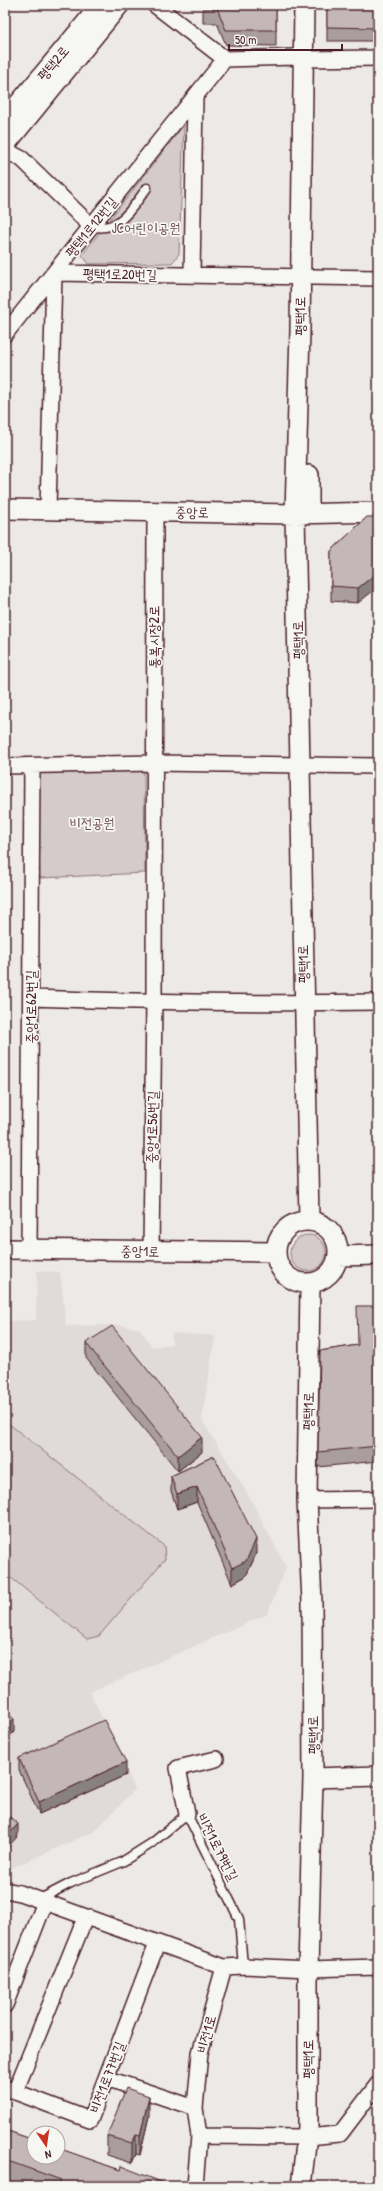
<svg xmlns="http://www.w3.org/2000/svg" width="383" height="2191" font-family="'Patrick Hand','Poor Story',sans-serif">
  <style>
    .built { fill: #e0dad8 }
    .green { fill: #d4cbca; stroke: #8f757a }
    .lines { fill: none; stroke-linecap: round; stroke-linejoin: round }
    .service-casing { stroke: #4a1f2b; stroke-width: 11 }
    .minor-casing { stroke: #4a1f2b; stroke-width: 18 }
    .tertiary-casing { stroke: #4a1f2b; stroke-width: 22 }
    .service { stroke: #f6f6f2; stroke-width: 8 }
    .minor { stroke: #f6f6f2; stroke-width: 15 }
    .tertiary { stroke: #f6f6f2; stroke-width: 19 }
    .wall { fill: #a99d9d; stroke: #4a1f2b }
    .shaded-wall { fill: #898080; stroke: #4a1f2b }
    .building { fill: #c4b7b7; stroke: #4a1f2b }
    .labels { text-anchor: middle; stroke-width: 3.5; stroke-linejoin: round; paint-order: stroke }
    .street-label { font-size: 14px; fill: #4a1f2b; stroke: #f6f6f2 }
    .park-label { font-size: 14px; fill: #6c4a53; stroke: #f6f6f2 }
  </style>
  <rect width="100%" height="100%" fill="#ece9e6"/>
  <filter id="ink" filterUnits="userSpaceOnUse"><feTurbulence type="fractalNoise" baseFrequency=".025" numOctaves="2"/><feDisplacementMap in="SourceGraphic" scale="8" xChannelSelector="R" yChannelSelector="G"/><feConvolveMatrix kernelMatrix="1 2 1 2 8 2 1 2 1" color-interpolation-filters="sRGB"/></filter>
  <g filter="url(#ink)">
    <path class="built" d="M37,1271L60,1272L66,1326L120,1325L140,1329L152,1347L172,1344V1333L215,1336L202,1420L247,1493L286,1567L267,1614L90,1692L135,1789L95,1831L5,1871V1321L36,1320Z"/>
    <path class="green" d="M184,125L179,254L172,263L89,264L82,255Z
      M144,771L145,873L40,878L36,772Z
      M290 1253a18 18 0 1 1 36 0a18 18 0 1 1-36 0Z
      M9,1424L164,1546L165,1559L99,1636L87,1639L5,1573V1425Z"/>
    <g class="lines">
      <defs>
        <path id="service" d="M91,226C119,234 133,206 147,188
          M38,1900L71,1883L122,1862L152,1843L187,1814L239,1919L243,1966"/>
        <path id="minor" d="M155,5L225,59
          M5,150L22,159L91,226
          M54,273L378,278
          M192,275L195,97
          M5,334L225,59L297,57L304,59L378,58
          M48,509L54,273
          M5,766L153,763L378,766
          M31,998C147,1002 262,1004 378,1002
          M29,1249L32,766
          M151,1251L154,1002L155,511
          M307,1500L378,1499
          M187,1814L178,1768L216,1759
          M5,1890L20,1893L224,1967L243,1966L308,1969L378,1967
          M5,2005L45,1902
          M106,2078L195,2108
          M5,2088L90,2120L157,1944
          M15,2092L85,1918
          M199,2136L307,2137L340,2134L378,2084
          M195,2186L199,2136L195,2108L200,2053L224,1967"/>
        <path id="tertiary" d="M304,5L300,331L295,514L309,1220
          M5,120L101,5
          M5,145L119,5
          M5,509L295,514L378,512
          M309,513V475
          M276 1252a31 31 0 1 1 62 0a31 31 0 1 1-62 0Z
          M5,1249L276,1252
          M338,1256L378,1255
          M313,1778L378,1776
          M301,2186L308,2127V1969L313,1778L312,1601L307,1500L310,1283"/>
      </defs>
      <use href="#service" class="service-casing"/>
      <use href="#minor" class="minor-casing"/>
      <use href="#tertiary" class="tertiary-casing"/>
      <use href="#service" class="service"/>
      <use href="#minor" class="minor"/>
      <use href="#tertiary" class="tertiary"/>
    </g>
    <path class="wall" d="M203,5H276V46L226,45L217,23H203Z
      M327,5H378V41H327Z
      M367,517L358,603L331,601V551Z
      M378,1306V1461L318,1467L320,1351L358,1345Z
      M86,1343L202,1452L178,1471L86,1358Z
      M214,1456L256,1554L246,1576L232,1584L197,1502L177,1509L171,1491V1476Z
      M19,1758L126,1775L39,1814L19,1770Z
      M149,2116L140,2155L136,2154L132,2163L107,2155V2136Z
      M5,2130L120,2170L169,2186H24L5,2179Z"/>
    <path class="shaded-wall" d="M378,572V587L358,603V588Z
      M202,1437V1452L178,1471V1456Z
      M197,1487V1502L177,1509V1494Z
      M256,1539V1554L246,1576L232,1584V1568Z
      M14,1719V1732L5,1740V1728Z
      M126,1762V1775L39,1814V1802Z
      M18,1824V1836L5,1850V1838Z
      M149,2096V2116L140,2155V2136Z
      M136,2135V2154L132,2163V2143Z"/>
    <path class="building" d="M203,5H276V30H226L217,8L203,7Z
      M327,5H378V28L327,27Z
      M367,517H378V572L358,588L331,586V551Z
      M357,1306H378V1446L318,1452L320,1351L358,1345Z
      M112,1326L202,1437L178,1456L86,1343Z
      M214,1456L256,1539L246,1561L232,1568L197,1487L177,1494L171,1476Z
      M5,1712L14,1719L5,1728Z
      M104,1720L126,1762L39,1802L19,1758Z
      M5,1813L18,1824L5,1838Z
      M126,2088L149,2096L140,2136L136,2135L132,2143L107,2136Z
      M5,2130L34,2140V2157H58V2148L120,2170L121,2166L169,2185V2186H98L96,2185V2186H79L72,2184V2186H69L60,2183L61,2180L5,2160Z"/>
  </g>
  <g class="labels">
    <g class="street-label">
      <text transform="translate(53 63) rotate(-50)" y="5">평택2로</text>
      <text transform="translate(91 227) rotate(-51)" y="5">평택1로12번길</text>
      <text transform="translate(120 274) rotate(1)" y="5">평택1로20번길</text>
      <text transform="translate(300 316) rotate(-90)" y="5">평택1로</text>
      <text transform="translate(192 512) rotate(1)" y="5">중앙로</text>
      <text transform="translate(154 637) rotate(-90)" y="5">통복시장2로</text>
      <text transform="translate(298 640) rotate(-91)" y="5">평택1로</text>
      <text transform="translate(303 964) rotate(-91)" y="5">평택1로</text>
      <text transform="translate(31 1007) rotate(-90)" y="5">중앙1로62번길</text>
      <text transform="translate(152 1127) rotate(-89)" y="5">중앙1로56번길</text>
      <text transform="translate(140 1251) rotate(1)" y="5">중앙1로</text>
      <text transform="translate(308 1411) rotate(-89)" y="5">평택1로</text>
      <text transform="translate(313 1735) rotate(-91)" y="5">평택1로</text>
      <text transform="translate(218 1847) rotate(63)" y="5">비전1로79번길</text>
      <text transform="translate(206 2034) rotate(-75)" y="5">비전1로</text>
      <text transform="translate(308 2059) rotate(-90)" y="5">평택1로</text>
      <text transform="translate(107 2077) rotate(-69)" y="5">비전1로77번길</text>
    </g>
    <g class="park-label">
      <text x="146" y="233">JC어린이공원</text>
      <text x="92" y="828">비전공원</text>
    </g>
  </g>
  <rect width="383" height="2191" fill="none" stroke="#f6f6f2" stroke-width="20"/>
  <rect x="10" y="10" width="363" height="2171" fill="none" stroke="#4a1f2b" stroke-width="1.5" filter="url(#ink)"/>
  <g transform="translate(46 2145) rotate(167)"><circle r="19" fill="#f6f6f2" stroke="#b1a0a2"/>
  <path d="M0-3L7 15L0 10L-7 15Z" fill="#c8321e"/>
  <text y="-6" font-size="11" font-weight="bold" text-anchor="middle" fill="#4a1f2b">N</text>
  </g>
  <path d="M229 44v6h113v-6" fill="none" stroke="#4a1f2b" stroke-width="2"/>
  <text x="235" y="44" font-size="12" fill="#4a1f2b" stroke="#f6f6f2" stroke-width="3" paint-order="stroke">50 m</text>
</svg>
